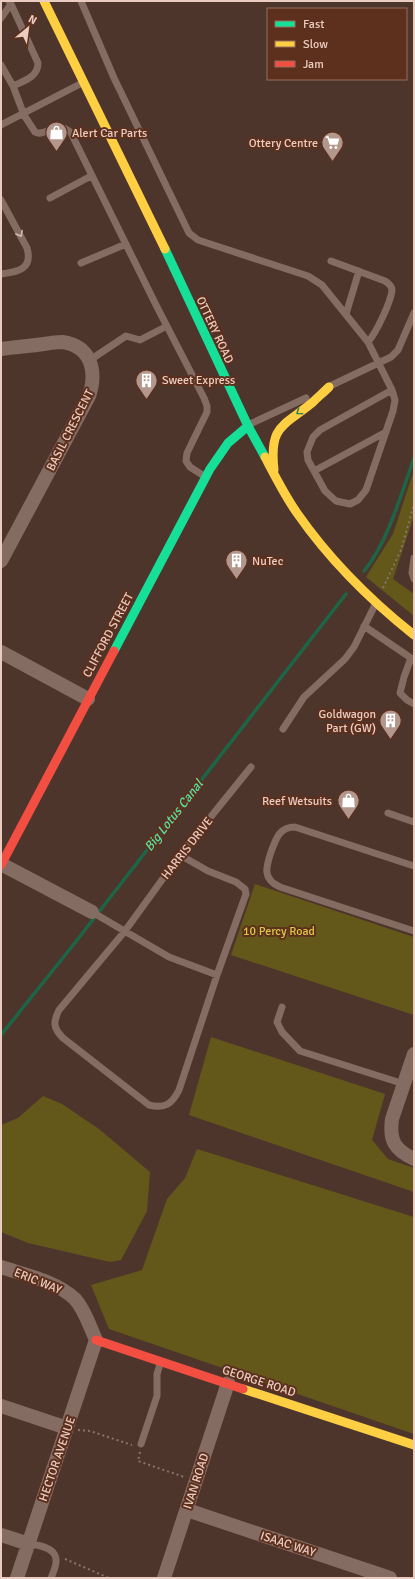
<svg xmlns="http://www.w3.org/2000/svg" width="415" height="1579" font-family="Signika,sans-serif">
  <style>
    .green { fill: #63571a }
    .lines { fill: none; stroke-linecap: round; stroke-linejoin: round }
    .stream { stroke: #1c6546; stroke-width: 3.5 }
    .path { stroke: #89746c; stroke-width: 2; stroke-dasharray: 2 3; stroke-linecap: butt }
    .lane { stroke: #846c63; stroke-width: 7 }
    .street { stroke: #846c63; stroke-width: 14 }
    .fast { stroke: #16e098; stroke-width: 9 }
    .slow { stroke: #ffcf43; stroke-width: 9 }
    .jam { stroke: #f24e42; stroke-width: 9 }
    .oneway { stroke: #d6b9ae }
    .oneway2 { stroke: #3d7f54 }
    .labels { text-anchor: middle; stroke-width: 4; stroke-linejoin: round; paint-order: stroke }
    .poi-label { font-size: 12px; fill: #eaccc1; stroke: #5d2f1d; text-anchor: start }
    .street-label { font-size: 12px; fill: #eaccc1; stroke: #5d2f1d }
    .park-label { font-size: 12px; fill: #dcca46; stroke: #5d2f1d }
    .water-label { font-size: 13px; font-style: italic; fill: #54e0a4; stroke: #5d2f1d }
  </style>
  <rect width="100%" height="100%" fill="#4e352c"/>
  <path class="green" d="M414,470V516L393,579L414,594V616L366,577L393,534Z
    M255,884L414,937V1015L231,955Z
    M211,1037L385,1094L372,1140L388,1159L414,1168V1192L189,1115Z
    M43,1096L62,1104L99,1129L150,1172L147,1211L121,1260L110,1262L28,1243L1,1232V1125L18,1118Z
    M197,1149L414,1217V1434L109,1329L91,1285L142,1270L167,1199L185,1178Z"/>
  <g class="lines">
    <path class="stream" d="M364,571C388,542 401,494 414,458
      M1,1035L74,944L346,594"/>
    <path class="path" d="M383,588L401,550L414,504
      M78,1430L90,1431L132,1445
      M140,1452L138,1461L184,1477
      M65,1559L109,1578"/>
    <path class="lane" d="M81,1L114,78L189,233L198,240L308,276L322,285L368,342L392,390L395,400L393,411L366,490L358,500L350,504L336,501L325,491L308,460L307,452L313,437L320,430L392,390
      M11,4L38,63C38,77 24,81 13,86
      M1,18L11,4L9,1
      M1,65L13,86L24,115L35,132C46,138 56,118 71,133L156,305L204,398L207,406V412L187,453L186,461L190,467L204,476
      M1,125L82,83
      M50,198L91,176
      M1,200L27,248C33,269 18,272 1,274
      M331,261L385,281C388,283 392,286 392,290C391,302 376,333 368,342
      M81,263L126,244
      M346,314L359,271
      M90,360L126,336L140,340L167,326
      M330,386L391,357L398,350L414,313
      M248,425L306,398
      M314,471L386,432
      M414,558L412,573L414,579
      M364,626L414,660
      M411,658L404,677L400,693L407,700L414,704
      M283,729L304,697L345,659L354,647L376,603
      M388,813L414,822
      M180,855L208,871L236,882L245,889L246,894L217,975L179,1090C172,1104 165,1109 149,1105L63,1038C53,1028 53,1022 59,1010L125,931L180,855L251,767
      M414,866L295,827C279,827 276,839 271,852C266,867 262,879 280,887L414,931
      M92,912L169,957L217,975
      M282,1007L277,1022L282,1032L300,1051L404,1084
      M141,1444L157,1396V1374L161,1361
      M29,1544C37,1545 55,1547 56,1559C57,1565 53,1573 51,1578"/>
    <path class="street" d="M1,349C15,347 30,346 44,344C50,343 57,342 62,342C92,346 97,372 89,396L1,561
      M1,652L88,699
      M1,864L92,912
      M414,1054L392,1119C389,1141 395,1150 414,1159
      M1,1267C25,1275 56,1281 75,1299C85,1310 90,1327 96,1340L17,1578
      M1,1406L67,1428
      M187,1510L390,1578
      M1,1535L29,1544
      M164,1578L228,1383"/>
    <path class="fast" d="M165,249L248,426L265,457
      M114,651L210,469L228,443L248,426"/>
    <path class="slow" d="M44,1L165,249
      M265,457C275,476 285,496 297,513C329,559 370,600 414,635
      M274,470C269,425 283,427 313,402C318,397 324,392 329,387
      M243,1389L414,1445"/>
    <path class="jam" d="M1,865L114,651
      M96,1340L243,1389"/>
  </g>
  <defs><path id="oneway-chevron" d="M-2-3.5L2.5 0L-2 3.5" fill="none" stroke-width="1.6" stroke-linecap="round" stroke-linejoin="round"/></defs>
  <use class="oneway" href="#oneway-chevron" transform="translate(20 234) rotate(61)"/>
  <use class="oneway2" href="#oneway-chevron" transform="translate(299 412) rotate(145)"/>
  <defs>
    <symbol id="shop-pin" viewBox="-11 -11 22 30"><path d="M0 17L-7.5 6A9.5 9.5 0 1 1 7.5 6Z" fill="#b3978d" stroke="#5d2f1d"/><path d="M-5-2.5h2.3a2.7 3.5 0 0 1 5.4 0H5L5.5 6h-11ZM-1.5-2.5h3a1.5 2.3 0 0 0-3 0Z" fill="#fff"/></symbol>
    <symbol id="supermarket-pin" viewBox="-11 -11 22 30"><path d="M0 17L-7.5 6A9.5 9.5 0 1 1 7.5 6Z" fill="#b3978d" stroke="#5d2f1d"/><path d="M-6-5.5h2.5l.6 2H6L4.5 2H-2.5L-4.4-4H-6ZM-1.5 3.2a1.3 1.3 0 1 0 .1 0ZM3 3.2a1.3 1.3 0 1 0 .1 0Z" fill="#fff"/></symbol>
    <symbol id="building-pin" viewBox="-11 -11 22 30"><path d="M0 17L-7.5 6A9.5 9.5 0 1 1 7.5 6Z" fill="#b3978d" stroke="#5d2f1d"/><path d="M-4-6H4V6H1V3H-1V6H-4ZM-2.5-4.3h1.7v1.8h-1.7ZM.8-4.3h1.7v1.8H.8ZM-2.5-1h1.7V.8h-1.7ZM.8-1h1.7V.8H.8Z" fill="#fff"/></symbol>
  </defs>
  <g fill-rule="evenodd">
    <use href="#shop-pin" x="44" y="120" width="25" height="34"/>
    <use href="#supermarket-pin" x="320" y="130" width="25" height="34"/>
    <use href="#building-pin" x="134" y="368" width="25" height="34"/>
    <use href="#building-pin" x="224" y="548" width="25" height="34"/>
    <use href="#building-pin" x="378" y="708" width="25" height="34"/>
    <use href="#shop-pin" x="336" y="788" width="25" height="34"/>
  </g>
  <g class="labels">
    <g class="poi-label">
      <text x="72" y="137">Alert Car Parts</text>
      <text x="318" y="147" text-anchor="end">Ottery Centre</text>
      <text x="162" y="384">Sweet Express</text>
      <text x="252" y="565">NuTec</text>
      <text x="376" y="718" text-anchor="end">Goldwagon<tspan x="376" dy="14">Part (GW)</tspan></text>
      <text x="332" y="805" text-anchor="end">Reef Wetsuits</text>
    </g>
    <g class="street-label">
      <text transform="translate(215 330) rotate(65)" y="4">OTTERY ROAD</text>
      <text transform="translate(70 430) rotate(-63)" y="4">BASIL CRESCENT</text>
      <text transform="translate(108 635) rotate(-62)" y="4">CLIFFORD STREET</text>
      <text transform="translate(187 848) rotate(-52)" y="4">HARRIS DRIVE</text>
      <text transform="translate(38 1281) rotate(22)" y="4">ERIC WAY</text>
      <text transform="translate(259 1381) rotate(18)" y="4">GEORGE ROAD</text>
      <text transform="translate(57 1459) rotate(-71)" y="4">HECTOR AVENUE</text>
      <text transform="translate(196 1481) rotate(-72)" y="4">IVAN ROAD</text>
      <text transform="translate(288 1544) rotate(18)" y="4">ISAAC WAY</text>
    </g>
    <g class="park-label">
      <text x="279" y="935">10 Percy Road</text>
    </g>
    <g class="water-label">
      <text transform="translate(173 815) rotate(-52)" y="5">Big Lotus Canal</text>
    </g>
  </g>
  <rect width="415" height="1579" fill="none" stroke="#eaccc1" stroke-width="4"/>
  <rect x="267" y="8" width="140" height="72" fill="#5d2f1d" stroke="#956e5f"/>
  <rect x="275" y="21" width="20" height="6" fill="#16e098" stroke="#956e5f"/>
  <text x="303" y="28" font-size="12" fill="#eaccc1">Fast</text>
  <rect x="275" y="41" width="20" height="6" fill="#ffcf43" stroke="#956e5f"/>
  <text x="303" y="48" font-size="12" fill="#eaccc1">Slow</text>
  <rect x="275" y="61" width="20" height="6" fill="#f24e42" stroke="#956e5f"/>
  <text x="303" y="68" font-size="12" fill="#eaccc1">Jam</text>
  <g transform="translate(28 28) rotate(29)" stroke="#5d2f1d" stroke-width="3" paint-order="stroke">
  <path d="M0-3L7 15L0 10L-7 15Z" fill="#eaccc1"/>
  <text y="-6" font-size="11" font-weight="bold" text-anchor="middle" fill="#eaccc1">N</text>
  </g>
</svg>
